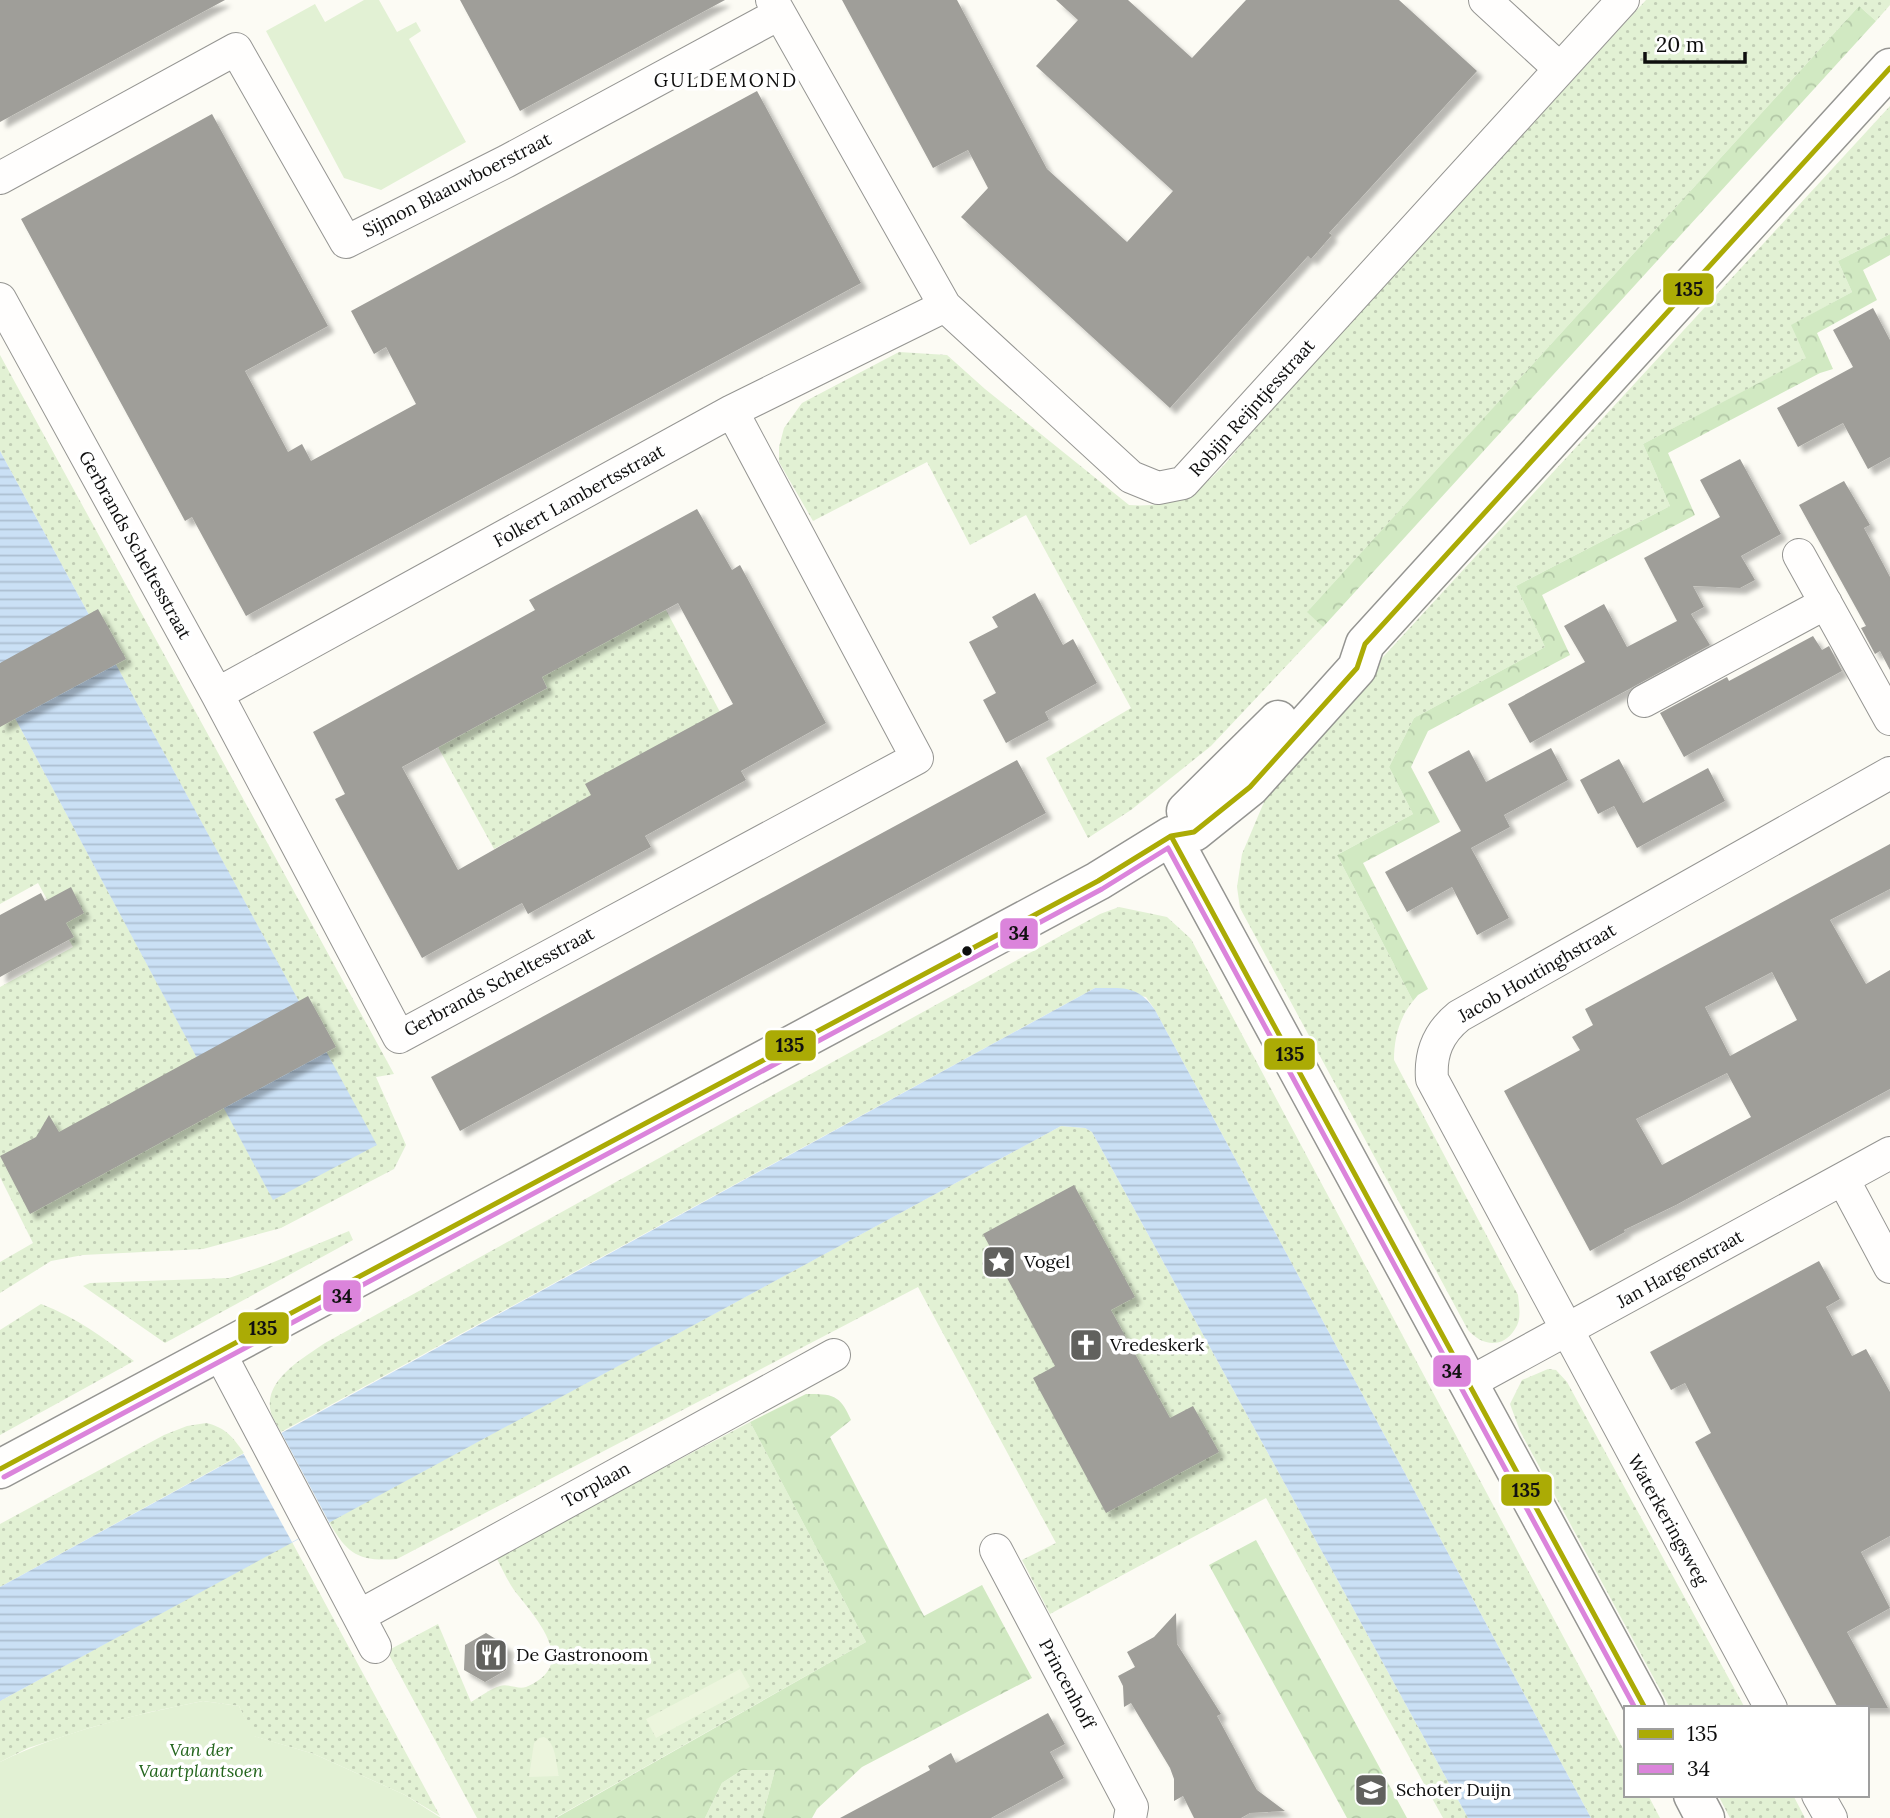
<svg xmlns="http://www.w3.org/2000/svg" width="1890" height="1818" font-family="Lora,serif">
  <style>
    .grass { fill: url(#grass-dots) }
    .forest { fill: url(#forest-crowns) }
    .park { fill: #e2f1d4 }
    .pitch { fill: #ecf5dd }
    .water { fill: url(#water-rules) }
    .pier { fill: #fcfbf4 }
    .building { fill: #9f9e99; fill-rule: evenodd; filter: url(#shadow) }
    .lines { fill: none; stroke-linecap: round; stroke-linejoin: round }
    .minor-casing { stroke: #959592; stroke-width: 34 }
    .tertiary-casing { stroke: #959592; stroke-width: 41 }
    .minor { stroke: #fffefd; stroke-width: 32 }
    .tertiary { stroke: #fffefd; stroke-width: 38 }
    .bus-1-casing { stroke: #fff; stroke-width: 10 }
    .bus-2-casing { stroke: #fff; stroke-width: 10 }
    .bus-1 { stroke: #abab05; stroke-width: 5 }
    .bus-2 { stroke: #db84db; stroke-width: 5 }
    .bus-dot { fill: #0e0e0e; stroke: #fff; stroke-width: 2.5 }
    .labels { text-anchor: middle; stroke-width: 7; stroke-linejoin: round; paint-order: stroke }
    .street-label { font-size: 18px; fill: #0e0e0e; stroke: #fff }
    .poi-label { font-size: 18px; fill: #0e0e0e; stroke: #fff; text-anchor: start }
    .park-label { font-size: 18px; font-style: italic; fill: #25661f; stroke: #fff }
    .neighbourhood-label { font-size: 19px; letter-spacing: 2px; fill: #0e0e0e; stroke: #fff }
    .line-badge { stroke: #fff; stroke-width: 2.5 }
    .pale-badge-label { font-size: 19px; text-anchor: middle; font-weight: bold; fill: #111 }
  </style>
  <defs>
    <pattern id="grass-dots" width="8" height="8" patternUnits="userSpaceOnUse" patternTransform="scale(1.75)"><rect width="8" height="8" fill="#e2f1d4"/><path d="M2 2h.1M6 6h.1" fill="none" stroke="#c1cdb5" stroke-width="1.8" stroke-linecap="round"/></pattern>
    <pattern id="forest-crowns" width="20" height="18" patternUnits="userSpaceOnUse" patternTransform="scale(1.75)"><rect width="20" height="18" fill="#d1e9c2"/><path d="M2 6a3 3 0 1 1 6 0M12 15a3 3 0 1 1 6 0" fill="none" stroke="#b2c7a6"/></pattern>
    <pattern id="water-rules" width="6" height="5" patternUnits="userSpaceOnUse" patternTransform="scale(1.75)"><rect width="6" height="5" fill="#cae0f5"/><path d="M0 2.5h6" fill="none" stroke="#acbfd1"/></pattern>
    <filter id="shadow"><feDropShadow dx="6" dy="6" stdDeviation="2" flood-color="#0004"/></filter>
  </defs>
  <rect width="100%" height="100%" fill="#fcfbf4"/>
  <path class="grass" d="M1646,0H1890V5L1876,21L1859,6L1308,611L1323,627L1211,746L1131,810L1088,838L1046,758L1131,708L1026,515L970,545L927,462L813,521L779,462V447L784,428L802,403L899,352L947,355L985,389L1129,505C1198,510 1219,470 1260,422Z
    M1890,106V234L1838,261L1852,292L1792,325L1807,358L1643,444L1670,506L1516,586L1545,647L1414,718L1389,767L1413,814L1337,855L1413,1001C1399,1018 1394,1039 1394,1060L1518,1295C1519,1306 1522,1319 1515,1329C1502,1350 1481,1345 1468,1330L1240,908L1237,887L1242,854L1267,795L1372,669Z
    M0,355L394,1074L376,1077L406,1145L394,1169L281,1228L203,1249L83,1255L51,1261L0,1293V1262L33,1243L0,1177V987L73,947L38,883L0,904V690L273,1199L330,1059L0,451Z
    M666,610L720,712L592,796L494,849L438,747L547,688L537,668Z
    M1119,907L1167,917L1191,939L1626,1754V1795H1648L1660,1818H1591L1155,1010L1146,997L1095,988L281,1432C278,1426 273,1419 271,1413C262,1380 304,1358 325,1343L1100,914Z
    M1061,1126L1085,1128L1092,1132L1468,1818H1443L1266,1498L1050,1614L1022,1560L1056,1543L918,1287L397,1559C359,1562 347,1554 329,1522Z
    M349,1231L353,1240L165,1343L83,1286L90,1283L229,1278L269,1264Z
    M41,1304C76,1317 104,1338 134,1361L0,1435V1330Z
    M1548,1369L1556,1370L1567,1382L1745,1708H1670L1520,1431L1510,1404L1522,1380Z
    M750,1422L866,1642L555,1818H477L387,1651L438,1624L471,1702C480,1697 490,1689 500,1686C508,1683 518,1690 526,1687C581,1665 535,1617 514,1590C507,1580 502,1568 496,1557Z
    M206,1423C225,1427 233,1437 244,1453L0,1587V1524L164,1435L187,1426Z
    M292,1542L440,1816L405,1795L314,1754L253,1736L239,1706L203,1701L150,1712L89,1728L28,1748L0,1762V1701Z
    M742,1770H775L762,1818H705L722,1783Z
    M1718,1795H1793L1805,1818H1730Z"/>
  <path class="forest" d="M1859,6L1876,21L1323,627L1307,612Z
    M1890,234V255L1863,270L1877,300L1817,333L1833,369L1820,373L1668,453L1695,515L1542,595L1570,655L1428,731L1411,767L1440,822L1363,863L1428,989L1418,995L1413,1001L1337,855L1413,814L1389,767L1414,718L1545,647L1516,586L1670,506L1643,444L1806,358L1791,325L1852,292L1838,261Z
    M806,1394C832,1394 840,1394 851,1420L830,1437L924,1616L982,1585L1032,1678L862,1767L817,1809L812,1818H762L775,1770H742L722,1783L705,1818H556L866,1642L750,1422Z
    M1256,1540L1407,1818H1347L1209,1565Z"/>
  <path class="park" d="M364,0H379L397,32L416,22L421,31L409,39L466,142L381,190L344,178L266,31L315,4L325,22Z
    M203,1701L239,1706L254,1736L314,1754L405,1795L441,1818H0V1762C64,1731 134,1715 203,1701Z"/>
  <path class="pitch" d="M740,1669L750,1687L656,1738L646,1719Z
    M544,1737C556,1743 556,1763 559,1776L529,1777L534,1743L539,1738Z"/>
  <path class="water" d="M0,451L377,1145L273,1200L0,690Z
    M1095,988C1124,988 1138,985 1155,1010L1591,1818H1468L1092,1132L1085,1128L1061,1126L0,1701V1587Z"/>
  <path class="pier" d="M281,1432L329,1522L292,1542L243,1453Z"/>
  <path class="building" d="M0,0H225L0,122Z
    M460,0H725L520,111Z
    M842,0H957L1047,169L1127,242L1173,191L1036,66L1078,20L1056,0H1128L1192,58L1246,0H1399L1477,71L1329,233L1332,235L1311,259L1308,256L1170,408L961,217L988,188L968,150L933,168Z
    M757,91L861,283L246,616L192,517L185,521L21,219L212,114L328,326L245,371L288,452L302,444L311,461L416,404L386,347L374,354L351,311Z
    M1873,308L1890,340V457L1868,469L1843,423L1798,447L1777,408L1853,367L1833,330Z
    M1740,459L1781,534L1741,556L1755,580L1740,588L1693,586L1704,607L1691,614L1710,645L1530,743L1508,704L1585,662L1564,626L1604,604L1627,647L1677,621L1644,558L1720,517L1700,480Z
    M1844,481L1870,525L1864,528L1890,577V670L1880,651L1875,654L1861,628L1866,626L1799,505Z
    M697,509L732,570L740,565L826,723L741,771L746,780L645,836L651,847L528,914L522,903L422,958L335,799L345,794L313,732L535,610L529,600ZM678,603L733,704L585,784L591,795L458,870L402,767L547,688L542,677Z
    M1035,593L1063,645L1073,639L1097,683L1045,712L1049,720L1006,743L983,700L996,693L969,642L998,627L992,617Z
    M98,609L126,659L0,727V663Z
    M1813,636L1822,650L1829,646L1842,671L1684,757L1660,713L1727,677L1729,681Z
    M1551,748L1568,780L1504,815L1510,827L1471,848L1509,918L1477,935L1452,887L1407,912L1385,872L1461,831L1428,772L1469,750L1486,782Z
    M1619,759L1643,803L1708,768L1725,801L1637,848L1614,806L1598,814L1580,780Z
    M1017,760L1046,813L460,1131L431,1077Z
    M1890,844V889L1830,920L1866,984L1890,970V1089L1676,1205L1624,1230L1625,1232L1590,1251L1504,1091L1580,1050L1572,1037L1593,1025L1585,1009ZM1772,972L1797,1020L1730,1056L1705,1007ZM1727,1073L1751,1117L1662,1165L1636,1119Z
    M71,887L84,913L66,923L74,937L0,977V915L41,893L45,901Z
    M308,996L336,1047L30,1214L0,1156L36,1137L49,1115L59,1132Z
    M1074,1185L1135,1297L1111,1310L1170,1418L1193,1406L1219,1452L1106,1513L1033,1378L1055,1366L983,1234Z
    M1819,1261L1840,1299L1826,1307L1852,1356L1866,1349L1890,1392V1536L1861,1552L1890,1608L1847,1632L1888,1708H1838L1695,1442L1711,1433L1685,1383L1671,1390L1650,1352Z
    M1176,1613L1177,1644L1221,1714L1217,1716L1253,1783L1257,1790L1285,1811L1250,1813L1241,1818H1194L1183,1796L1174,1801V1779L1170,1768L1131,1703L1124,1707L1123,1686L1118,1676L1135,1667L1127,1652L1154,1637Z
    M486,1633L507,1646L506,1670L485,1682L464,1670L465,1645Z
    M1048,1713L1065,1744L1050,1752L1064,1778L991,1818H840L930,1770L928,1766L951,1753L956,1763Z"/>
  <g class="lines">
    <defs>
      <path id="minor" d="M772,0L945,306L1131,477L1158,488L1183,483L1623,0
        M1485,0L1560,69
        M0,178L236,49L346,242L507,161L779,14
        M0,299L217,694L399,1037L917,758L732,411
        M1799,555L1890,719
        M217,694L732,411L945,306
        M1644,701L1826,603
        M1843,1179L1890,1267
        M218,1350L375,1647
        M1469,1383L1890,1153
        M996,1550L1132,1807L1130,1818
        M359,1616L834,1355
        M1771,1708L1432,1079C1430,1053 1438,1033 1459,1016L1890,773
        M1818,1795L1831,1818"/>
      <path id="tertiary" d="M1186,811L1278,720
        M1171,836L1645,1708
        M0,1469L1098,881L1171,836L1194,832L1250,787L1357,668L1365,644L1890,68
        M1693,1795L1705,1818"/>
    </defs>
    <use href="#minor" class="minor-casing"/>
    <use href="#tertiary" class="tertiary-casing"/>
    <use href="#minor" class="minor"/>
    <use href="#tertiary" class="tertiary"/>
    <defs>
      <path id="bus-1" d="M1171,836L1645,1708
        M0,1469L1098,881L1171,836L1194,832L1250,787L1357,668L1365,644L1890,68"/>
      <path id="bus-2" d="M4,1477L1102,889L1168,848L1635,1708"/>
    </defs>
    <use href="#bus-1" class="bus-1-casing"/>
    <use href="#bus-2" class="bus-2-casing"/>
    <use href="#bus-1" class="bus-1"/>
    <use href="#bus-2" class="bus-2"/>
  </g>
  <defs>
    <symbol id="sight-square" viewBox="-11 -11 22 22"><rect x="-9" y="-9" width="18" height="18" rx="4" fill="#61615e" stroke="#fff"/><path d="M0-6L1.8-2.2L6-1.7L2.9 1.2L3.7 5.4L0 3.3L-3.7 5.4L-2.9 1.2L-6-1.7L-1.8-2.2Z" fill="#fff"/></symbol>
    <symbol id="church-square" viewBox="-11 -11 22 22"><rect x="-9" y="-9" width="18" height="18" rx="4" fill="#61615e" stroke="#fff"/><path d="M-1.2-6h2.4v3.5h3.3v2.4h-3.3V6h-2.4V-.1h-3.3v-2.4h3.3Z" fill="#fff"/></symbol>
    <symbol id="restaurant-square" viewBox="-11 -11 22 22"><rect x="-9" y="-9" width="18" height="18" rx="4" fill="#61615e" stroke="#fff"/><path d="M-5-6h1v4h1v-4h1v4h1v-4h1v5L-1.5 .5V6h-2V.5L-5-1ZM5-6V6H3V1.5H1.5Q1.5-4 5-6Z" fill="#fff"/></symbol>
    <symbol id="school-square" viewBox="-11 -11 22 22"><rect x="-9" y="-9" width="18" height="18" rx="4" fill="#61615e" stroke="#fff"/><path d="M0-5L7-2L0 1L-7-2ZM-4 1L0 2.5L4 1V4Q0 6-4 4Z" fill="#fff"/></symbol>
  </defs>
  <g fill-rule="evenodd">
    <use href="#sight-square" x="980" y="1243" width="38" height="38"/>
    <use href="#church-square" x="1067" y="1326" width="38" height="38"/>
    <use href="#restaurant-square" x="472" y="1636" width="38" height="38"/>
    <use href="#school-square" x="1352" y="1771" width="38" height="38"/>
  </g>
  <circle class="bus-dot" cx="967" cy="951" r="6"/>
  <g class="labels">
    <g class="street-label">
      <text transform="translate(457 185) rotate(-27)" y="6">Sijmon Blaauwboerstraat</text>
      <text transform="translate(1252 408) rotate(-48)" y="6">Robijn Reijntjesstraat</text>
      <text transform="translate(579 496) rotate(-29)" y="6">Folkert Lambertsstraat</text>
      <text transform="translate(135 545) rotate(61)" y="6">Gerbrands Scheltesstraat</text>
      <text transform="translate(1537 973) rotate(-30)" y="6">Jacob Houtinghstraat</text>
      <text transform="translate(499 982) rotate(-28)" y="6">Gerbrands Scheltesstraat</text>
      <text transform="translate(1680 1269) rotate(-29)" y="6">Jan Hargenstraat</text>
      <text transform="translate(596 1485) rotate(-29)" y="6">Torplaan</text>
      <text transform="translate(1668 1520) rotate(61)" y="6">Waterkeringsweg</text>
      <text transform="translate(1067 1684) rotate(62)" y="6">Princenhoff</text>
    </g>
    <g class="poi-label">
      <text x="1024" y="1268">Vogel</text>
      <text x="1110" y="1351">Vredeskerk</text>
      <text x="516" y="1661">De Gastronoom</text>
      <text x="1396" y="1796">Schoter Duijn</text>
    </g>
    <g class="park-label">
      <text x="201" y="1756">Van der<tspan x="201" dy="21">Vaartplantsoen</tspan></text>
    </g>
    <g class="neighbourhood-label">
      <text x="726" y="87">GULDEMOND</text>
    </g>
  </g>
  <g class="line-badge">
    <rect x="1662" y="272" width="53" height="34" rx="7" fill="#abab05"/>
    <rect x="999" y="917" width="40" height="33" rx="7" fill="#db84db"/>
    <rect x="764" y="1029" width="53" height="33" rx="7" fill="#abab05"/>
    <rect x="1263" y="1037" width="53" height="34" rx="7" fill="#abab05"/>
    <rect x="322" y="1279" width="40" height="34" rx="7" fill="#db84db"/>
    <rect x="237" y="1311" width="53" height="34" rx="7" fill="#abab05"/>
    <rect x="1432" y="1354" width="40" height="34" rx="7" fill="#db84db"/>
    <rect x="1500" y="1473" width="53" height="34" rx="7" fill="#abab05"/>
  </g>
  <g class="pale-badge-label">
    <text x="1689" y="296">135</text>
    <text x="1019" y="940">34</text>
    <text x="790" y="1052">135</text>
    <text x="1290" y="1061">135</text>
    <text x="342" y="1303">34</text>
    <text x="263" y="1335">135</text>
    <text x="1452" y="1378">34</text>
    <text x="1526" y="1497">135</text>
  </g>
  <rect x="1624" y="1706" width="245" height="91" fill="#ffffff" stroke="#9f9f9f" stroke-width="2"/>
  <rect x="1638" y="1729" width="35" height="10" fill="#abab05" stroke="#9f9f9f" stroke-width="2"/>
  <text x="1687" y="1741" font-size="21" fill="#0e0e0e">135</text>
  <rect x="1638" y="1764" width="35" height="10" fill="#db84db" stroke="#9f9f9f" stroke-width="2"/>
  <text x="1687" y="1776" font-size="21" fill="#0e0e0e">34</text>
  <path d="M1645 52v10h100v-10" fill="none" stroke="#0e0e0e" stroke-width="3.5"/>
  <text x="1656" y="52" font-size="21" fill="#0e0e0e" stroke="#ffffff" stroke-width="5" paint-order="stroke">20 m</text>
</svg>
